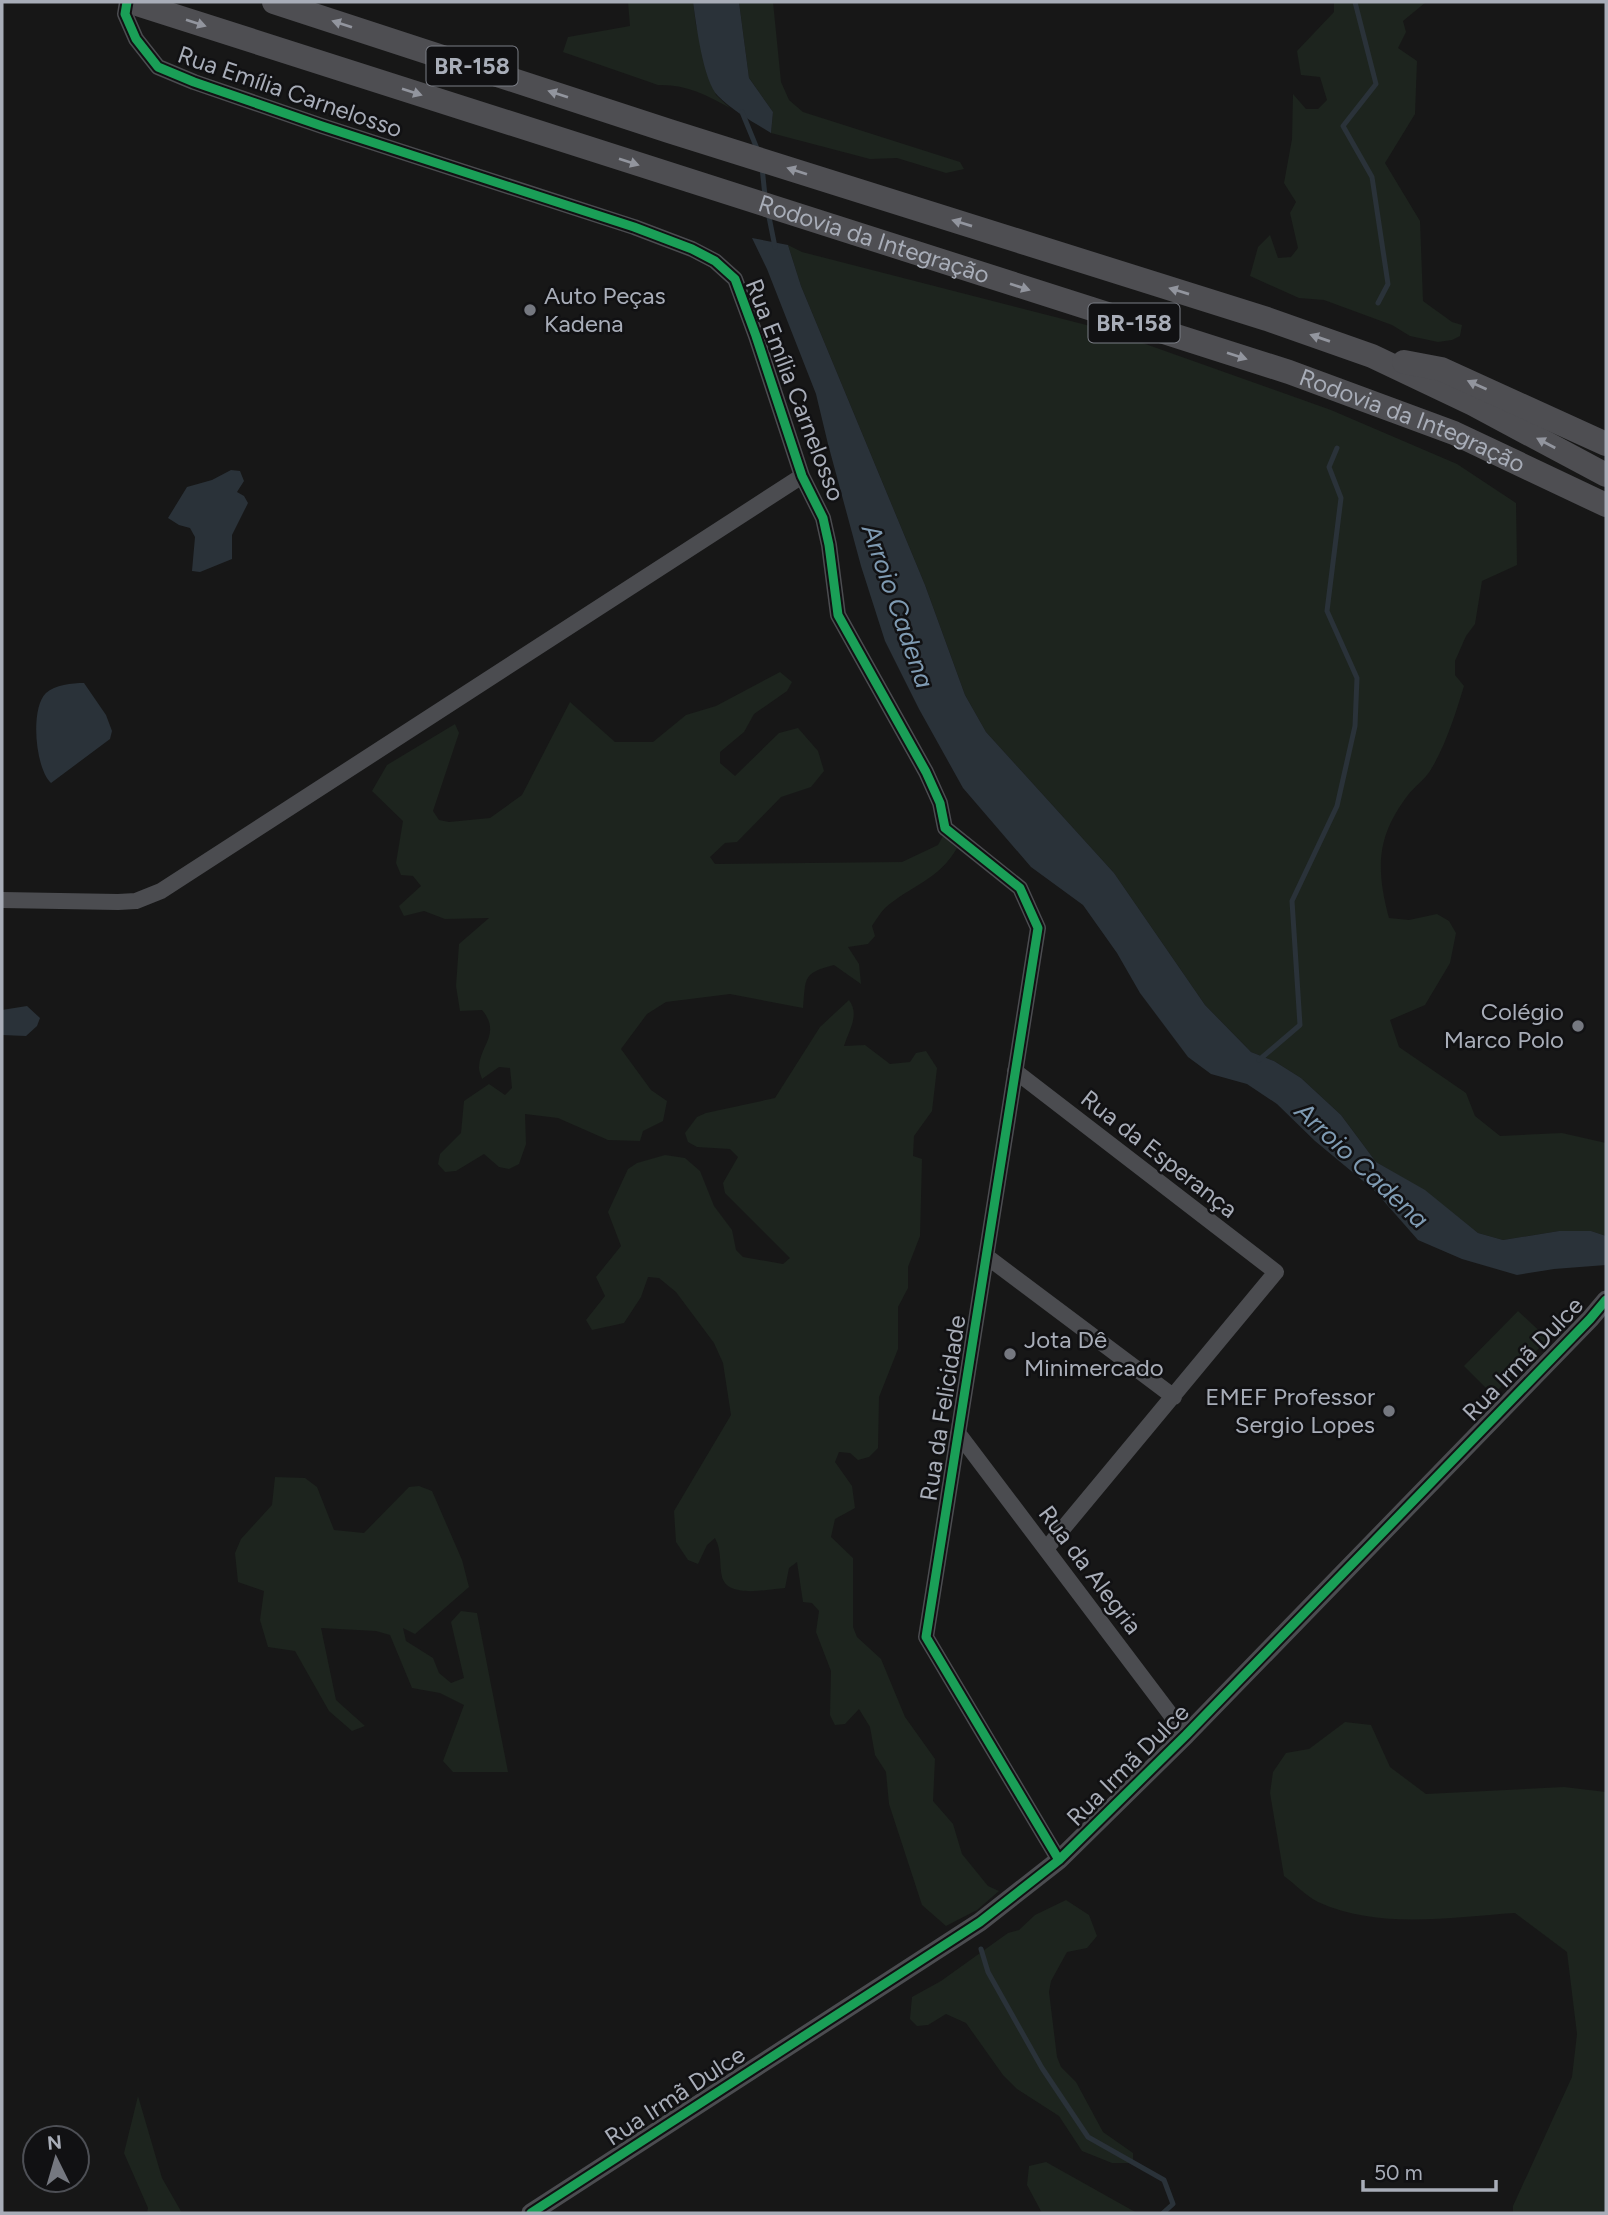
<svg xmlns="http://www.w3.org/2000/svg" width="1608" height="2215" font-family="Figtree,sans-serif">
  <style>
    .green { fill: #1d241e }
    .water { fill: #2a3239 }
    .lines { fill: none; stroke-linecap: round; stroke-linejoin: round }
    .stream { stroke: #2a3239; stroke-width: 5 }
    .minor { stroke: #4b4c50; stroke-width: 16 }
    .tertiary { stroke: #4b4c50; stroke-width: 19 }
    .trunk { stroke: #4e4e52; stroke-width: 24 }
    .cycleway-casing { stroke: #111113; stroke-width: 13 }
    .cycleway { stroke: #1a9f57; stroke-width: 9 }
    .oneway { fill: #92959e }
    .poi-dot { fill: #757880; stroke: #111113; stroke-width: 2.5 }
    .labels { text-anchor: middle; stroke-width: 5; stroke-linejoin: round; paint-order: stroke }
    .shield { fill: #111113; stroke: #7b7e86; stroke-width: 2 }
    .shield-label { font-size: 23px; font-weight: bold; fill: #a8adb8 }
    .street-label { font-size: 24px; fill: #a8adb8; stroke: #111113 }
    .poi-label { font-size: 24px; fill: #a8adb8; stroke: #111113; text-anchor: start }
    .water-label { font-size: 26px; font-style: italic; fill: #7f9bb3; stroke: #111113 }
  </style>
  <rect width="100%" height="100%" fill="#171717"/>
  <path class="green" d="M628,2H693L696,25L716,95L730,108C707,95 685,84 658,85L563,52L568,37L630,26Z
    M739,2H773L781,82L789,100L803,112L960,162L964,169L946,173L897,158L870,159L771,133L773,112L749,78Z
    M1334,2H1426L1403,21L1406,32L1398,48L1417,61L1415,114L1385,163L1420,221L1423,301L1452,322L1462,325L1460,336L1452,340L1438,342L1410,336L1392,325L1324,300L1299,298L1250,276L1258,247L1270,235L1278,258L1291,257L1298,248L1290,213L1296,202L1284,183L1292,139L1293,94L1306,109H1318L1327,100L1320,77L1301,75L1297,51L1334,12Z
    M788,245L802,252L1106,330L1331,410L1457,464L1516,503L1517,565L1482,581L1475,624L1466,636L1455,661V675L1464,686C1455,715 1446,745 1430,771C1424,780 1414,787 1408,795C1376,837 1376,869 1389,918L1409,920L1437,914L1449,921L1456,933L1450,963L1425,1005L1390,1020L1399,1047L1466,1093L1475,1116L1500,1136L1562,1133L1606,1143V1236L1591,1231H1559L1503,1240L1478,1233L1425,1191L1376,1162L1341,1115L1301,1078L1274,1061L1251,1052L1205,1005L1114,873L986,732L965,695L925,585L801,286Z
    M780,672L792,682L787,691L754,714L744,732L720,752V763L735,776L779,733L798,728L818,751L824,771L811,787L781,797L737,842L725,843L710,857L715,864L902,862L938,845L943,836L957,848C939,880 910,886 885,908C880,913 876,920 872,926L875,936L868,944L848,947L859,964L861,984L834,965C802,973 806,978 803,1008L730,994L666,1002L647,1014L621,1049L651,1090L667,1101L663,1121L643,1131L640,1141L608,1140L558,1118L525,1114L526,1144L519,1164L509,1169L499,1167L484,1154L456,1171L445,1172L438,1164L440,1154L461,1133L464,1101L489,1084L505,1095L512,1088L510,1068L499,1067L482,1079C481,1075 479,1072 479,1068C479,1046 502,1034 482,1010L460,1011L456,986L459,944L489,918L445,919L424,911L404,916L399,906L421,886L413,876L401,875L396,863L403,821L372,791L387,765L455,724L459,733L433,811L439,820L449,822L490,818L522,795L570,702L615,742H653L686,715L716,706Z
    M849,1000C860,1015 849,1030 844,1046L865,1045L890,1064L910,1062L916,1053L926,1051L937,1068L932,1111L914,1136L913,1156L922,1159L920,1236L908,1267V1288L898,1307V1349L879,1397L878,1448L869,1457L858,1460L850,1453L839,1452L835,1462L852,1486L855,1508L835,1519L831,1537L853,1558V1627L857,1637L881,1659L905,1717L935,1759L933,1801L953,1824L962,1854L988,1886L999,1891L977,1910L946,1926L922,1905L889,1804L886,1772L875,1755L870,1727L859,1709L845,1724L835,1725L830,1715L831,1671L816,1632L819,1611L812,1603L803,1602L797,1562L789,1568L785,1588C769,1589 728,1599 722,1577C719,1564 722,1551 715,1538L707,1545L698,1564L688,1560L676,1542L674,1511L731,1415L723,1363L714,1343L676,1292L659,1278L648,1277L641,1297L624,1323L592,1330L586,1320L605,1296L596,1277L621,1246L608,1212L628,1169L637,1163L665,1155L685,1158L700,1171L714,1206L732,1230L736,1250L743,1257L783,1264L790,1258L725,1193L723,1183L738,1157L730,1149L697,1147L688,1142L685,1133L697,1117L706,1113L775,1098L820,1027Z
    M1518,1311L1548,1339L1493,1395L1464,1366Z
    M275,1477L305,1478L317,1487L334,1530L364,1533L409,1487L419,1486L432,1491L462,1560L469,1587L415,1634L403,1628L406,1641L433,1658L439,1673L451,1683L464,1678L451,1622L461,1611L477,1613L508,1772H453L443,1761L464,1705L440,1693L412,1688L390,1635L376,1631L321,1628L336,1700L365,1726L352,1731L329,1711L295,1651L268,1647L260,1620L264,1591L238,1582L235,1553L241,1539L272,1505Z
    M1345,1722L1371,1725L1390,1767L1426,1794L1564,1787L1606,1792V2213H1513V2206L1572,2077L1577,2034L1567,1952L1515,1913C1451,1917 1380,1930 1318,1902C1306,1896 1295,1884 1284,1876L1270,1793L1273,1772L1286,1753L1309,1749Z
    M1066,1900L1089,1915L1097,1936L1087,1948L1067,1952L1051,1981L1049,1992L1057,2057L1061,2067L1076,2082L1103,2132L1133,2153V2163H1112L1082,2151L1059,2116L1017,2089L1003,2075L966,2023L946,2014L928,2025L917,2026L910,2019L912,1997L941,1981L1008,1933L1019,1930L1035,1915Z
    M138,2096L162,2178L182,2213H147L148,2208L124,2153Z
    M1046,2162L1137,2213H1042L1027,2185L1029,2166Z"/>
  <path class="water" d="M693,2H739L749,78L773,112L771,133C753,122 733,111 718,96C703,81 696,23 693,2Z
    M752,238L788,245L801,286L925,585L965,695L986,732L1114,873L1205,1005L1251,1052L1274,1061L1301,1078L1341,1115L1376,1162L1425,1190L1478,1233L1503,1240L1559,1231H1591L1606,1236V1265L1554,1269L1517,1275L1462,1259L1418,1240L1374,1190L1315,1141L1277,1104L1247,1084L1211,1074L1188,1057L1140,993L1117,953L1083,905L1031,867L963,788L919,709L885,641L861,566L828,444L816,394L767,269Z
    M231,470L240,471L244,481L237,492L244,496L248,503L232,535V559L200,572L192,571L195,537L190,528L179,525L168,518L187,487L212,480Z
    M84,683L106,715L112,731L110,739L51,783C35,768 30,708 46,693C55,685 72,683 84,683Z
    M27,1006L40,1018L37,1026L26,1036L2,1035V1010Z"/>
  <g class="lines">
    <path class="stream" d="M1355,2L1376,84L1343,126L1372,177L1388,284L1378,303
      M742,112L758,151
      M762,167L765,196
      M768,212L775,247
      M1259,1060L1300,1025L1292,901L1337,806L1355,726L1357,678L1327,611L1341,498L1329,467L1337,448
      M981,1949L988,1972L1042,2068L1088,2137L1164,2180L1173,2204L1163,2213"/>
    <path class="minor" d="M127,2L125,14L136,39L158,67L194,82L322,126L634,227L692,249L715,261L735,279L756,336L802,476L823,518L829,545L838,615L926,772L940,803L945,828L1020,888L1038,928L926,1637L1059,1860
      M2,900L118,902L136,901L161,891L802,476
      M1015,1071L1276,1272L1046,1549
      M986,1256L1174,1397
      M958,1433L1186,1735"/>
    <path class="tertiary" d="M531,2213L980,1922L1059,1860L1186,1735L1590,1319L1606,1300"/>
    <g class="trunk">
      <path id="s1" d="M131,2L1289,372L1454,433L1606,505"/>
      <path d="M274,2L669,131L1267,319L1372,356L1473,404L1606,475"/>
      <path d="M1404,362L1441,369L1606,444"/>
    </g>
    <defs>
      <path id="cycleway" d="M127,2L125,14L136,39L158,67L194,82L322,126L634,227L692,249L715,261L735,279L756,336L802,476L823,518L829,545L838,615L926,772L940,803L945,828L1020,888L1038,928L926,1637L1059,1860
        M531,2213L980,1922L1059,1860L1186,1735L1590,1319L1606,1300"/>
    </defs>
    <use href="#cycleway" class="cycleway-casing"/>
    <use href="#cycleway" class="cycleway"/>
  </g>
  <defs><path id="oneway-solid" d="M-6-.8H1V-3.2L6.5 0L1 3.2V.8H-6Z" transform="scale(1.75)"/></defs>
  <g class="oneway">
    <use href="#oneway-solid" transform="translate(196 23) rotate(18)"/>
    <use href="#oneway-solid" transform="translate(342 24) rotate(-162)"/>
    <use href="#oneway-solid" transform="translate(412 92) rotate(18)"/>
    <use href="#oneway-solid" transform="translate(558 94) rotate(-162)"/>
    <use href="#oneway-solid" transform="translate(629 162) rotate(18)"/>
    <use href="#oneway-solid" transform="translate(797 171) rotate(-162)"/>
    <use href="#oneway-solid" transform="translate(962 223) rotate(-163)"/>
    <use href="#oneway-solid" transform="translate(1020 287) rotate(18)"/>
    <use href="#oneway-solid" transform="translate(1179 291) rotate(-163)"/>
    <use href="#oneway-solid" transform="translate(1320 338) rotate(-161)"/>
    <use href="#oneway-solid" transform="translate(1237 356) rotate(18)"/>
    <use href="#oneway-solid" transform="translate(1477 385) rotate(-156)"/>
    <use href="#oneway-solid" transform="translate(1546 443) rotate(-152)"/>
  </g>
  <g class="poi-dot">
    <circle cx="530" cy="310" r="7"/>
    <circle cx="1578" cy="1026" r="7"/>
    <circle cx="1010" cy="1354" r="7"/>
    <circle cx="1389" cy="1411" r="7"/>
  </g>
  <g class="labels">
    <g class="shield">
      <rect x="426.5" y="46.5" width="91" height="39" rx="5"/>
      <rect x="1088.5" y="303.5" width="91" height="39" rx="5"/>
    </g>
    <g class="shield-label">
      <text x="472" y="74">BR-158</text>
      <text x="1134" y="331">BR-158</text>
    </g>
    <g class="street-label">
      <text transform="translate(290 92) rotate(19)" y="8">Rua Emília Carnelosso</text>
      <text dy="8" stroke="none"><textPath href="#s1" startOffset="780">Rodovia da Integração</textPath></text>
      <text transform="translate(795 390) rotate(69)" y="8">Rua Emília Carnelosso</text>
      <text dy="8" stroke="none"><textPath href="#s1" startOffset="1348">Rodovia da Integração</textPath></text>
      <text transform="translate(1159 1154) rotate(38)" y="8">Rua da Esperança</text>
      <text transform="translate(1523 1359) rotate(-46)" y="8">Rua Irmã Dulce</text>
      <text transform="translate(943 1408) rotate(-81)" y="8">Rua da Felicidade</text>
      <text transform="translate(1090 1570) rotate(53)" y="8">Rua da Alegria</text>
      <text transform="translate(1128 1765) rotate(-45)" y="8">Rua Irmã Dulce</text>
      <text transform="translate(675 2096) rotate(-33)" y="8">Rua Irmã Dulce</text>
    </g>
    <g class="poi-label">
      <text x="544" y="304">Auto Peças<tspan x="544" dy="28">Kadena</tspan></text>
      <text x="1564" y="1020" text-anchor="end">Colégio<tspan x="1564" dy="28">Marco Polo</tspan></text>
      <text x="1024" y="1348">Jota Dê<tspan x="1024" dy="28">Minimercado</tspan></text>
      <text x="1375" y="1405" text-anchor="end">EMEF Professor<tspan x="1375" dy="28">Sergio Lopes</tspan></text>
    </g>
    <g class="water-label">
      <text transform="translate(898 606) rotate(71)" y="9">Arroio Cadena</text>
      <text transform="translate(1362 1165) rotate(43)" y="9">Arroio Cadena</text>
    </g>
  </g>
  <rect width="1608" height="2215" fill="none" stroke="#a8adb8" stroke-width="7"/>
  <g transform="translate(56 2159) rotate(355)"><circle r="33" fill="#111113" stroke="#4d4f55" stroke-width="2"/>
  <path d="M0-5L12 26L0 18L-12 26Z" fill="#757880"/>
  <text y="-10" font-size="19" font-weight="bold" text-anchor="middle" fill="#a8adb8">N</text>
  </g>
  <path d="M1363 2180v10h133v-10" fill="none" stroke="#a8adb8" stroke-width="3.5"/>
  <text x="1374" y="2180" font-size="21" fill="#a8adb8" stroke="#111113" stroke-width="5" paint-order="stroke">50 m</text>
</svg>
